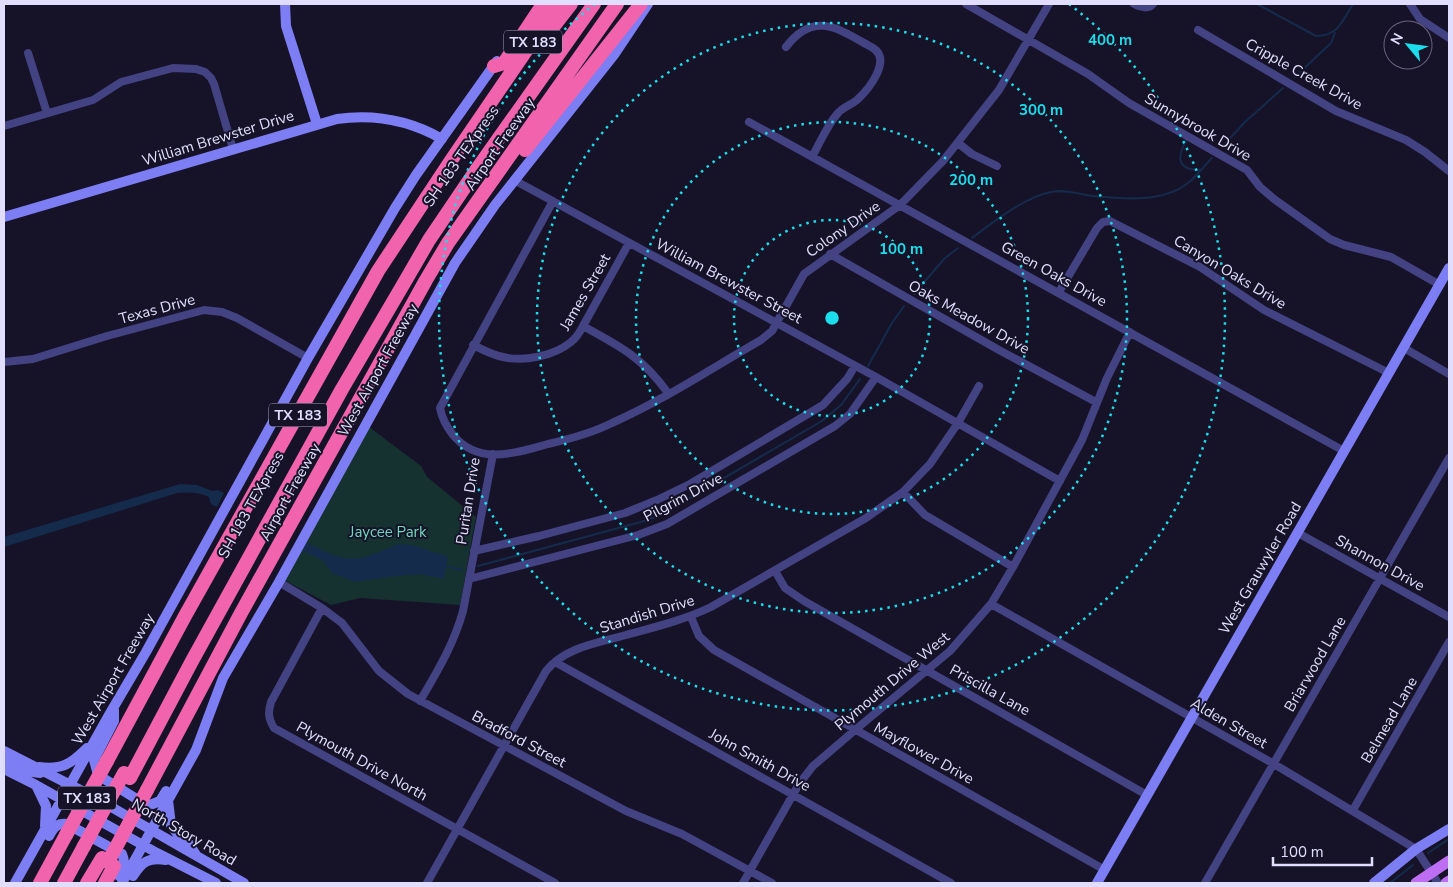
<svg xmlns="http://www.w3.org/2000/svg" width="1453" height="887" font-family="'Nunito Sans',sans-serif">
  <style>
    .green { fill: #163230 }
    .water { fill: #142b4c }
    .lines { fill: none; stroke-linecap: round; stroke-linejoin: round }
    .stream { stroke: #142b4c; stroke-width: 2 }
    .street { stroke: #434283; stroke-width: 8 }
    .secondary { stroke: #7d7ef4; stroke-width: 10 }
    .primary { stroke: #bd6ef2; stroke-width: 11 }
    .highway { stroke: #f163ac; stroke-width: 14 }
    .highway-bridge { stroke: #f163ac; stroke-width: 14 }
    .ring { fill: none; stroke: #1bddeb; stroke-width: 2.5; stroke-dasharray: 2.5 5 }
    .labels { text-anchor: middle; stroke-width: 4; stroke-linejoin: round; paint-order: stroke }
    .shield { fill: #161329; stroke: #a3a1bd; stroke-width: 1 }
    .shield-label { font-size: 14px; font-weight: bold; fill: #e0defc }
    .street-label { font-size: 15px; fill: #e0defc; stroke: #161329 }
    .park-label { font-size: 15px; fill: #6fd7ba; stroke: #161329 }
    .centre { fill: #1bddeb; stroke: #161329; stroke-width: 2.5 }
    .ring-label { font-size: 15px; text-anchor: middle; font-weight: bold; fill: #1bddeb; stroke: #161329; stroke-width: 4; stroke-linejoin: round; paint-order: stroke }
  </style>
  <rect width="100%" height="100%" fill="#161329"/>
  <path class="green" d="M369,427L421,466L427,477L476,517L460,605L360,598L331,605L284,580Z"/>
  <path class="water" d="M180,484L197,485L212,491L218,490L224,493L217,507L211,504L209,497C198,492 189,492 177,493L4,547V537Z
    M305,542C330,554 347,565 374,554C383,551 394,545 403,544C415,544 434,554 448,556L444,579L420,574L387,577L354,582L333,573L322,560L301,550Z"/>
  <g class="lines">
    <path class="stream" d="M1257,4L1316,36C1339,36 1342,21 1353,4
      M1295,77L1331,43L1335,33
      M1187,139C1177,156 1176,170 1200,170
      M1222,147L1245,122L1283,88
      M972,238C993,222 1025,197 1051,192C1064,189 1079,194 1092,196C1123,199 1163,203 1188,183C1197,176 1204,166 1212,158
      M914,294L944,259L958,248
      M868,366L892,323L904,306
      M445,566L462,570
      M478,566L648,520L664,513L822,421L841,405L860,379
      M1428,853L1449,839
      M1390,883L1413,865"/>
    <path class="street" d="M966,4L1088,74L1129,103L1247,170L1260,187L1274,199L1330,239L1344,245L1391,257L1440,285
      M1134,4C1140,7 1148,10 1153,4
      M1410,4L1420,19L1449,38
      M1198,30L1336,111L1406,140L1425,152L1449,171
      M786,47C815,9 840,30 873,48C892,60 869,89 857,100C851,105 843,107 838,113C827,125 820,143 812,157
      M28,53L47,113
      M749,122L1344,451
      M4,126L93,100L121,82L173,68L196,69L205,72L211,78L214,84L233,149
      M958,143L972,154L997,166
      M514,180L876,377L1060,481
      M553,201L440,408C442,419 446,426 453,435C479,466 514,453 548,444C570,439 592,433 612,423C664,400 712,368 761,340L772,331L804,274L900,205L943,161L999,90L1049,4
      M830,254L999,350L1096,402
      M1059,292L1097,228L1103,222L1110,221L1200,267L1264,310L1389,373
      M583,326C620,346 643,358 668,393
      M473,345C483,350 492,355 503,357C524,362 554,356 571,342C576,338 580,332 583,326L629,243
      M1404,348L1449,374
      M4,362L33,359L107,336L204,310L222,312L237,318L308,358
      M903,492L925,515L1013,567
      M1298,533L1449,617
      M474,551L539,536L625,513L657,500L690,484L823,405L847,379L855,366
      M775,571L785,588L804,601L1147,795
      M469,579L638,535L667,524L835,426L850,414L876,377
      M279,582L322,608L342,623L379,671L408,694L626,811L682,834L772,883
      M991,604L1274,764L1416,849L1438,883
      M322,608L271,702C268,712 268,718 274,728L555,883
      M691,617L699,636L714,650L1105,870
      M555,662L951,883
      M420,701C437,672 454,644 463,611L493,454
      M1353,810L1449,642
      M427,883L546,671C565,647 598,643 626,635C655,627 684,620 711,607L866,518L903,492L930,464L958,423L979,386
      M743,883L799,784L813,766L855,730L950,651L991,604L1013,567L1082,440L1107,378L1130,332
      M1205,883L1449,458"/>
    <path class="secondary" d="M285,4L286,26L317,124
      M4,217L337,119C374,114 409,120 442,139
      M114,710V721L94,760L98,775L143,803L150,805L160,801L166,791
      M4,751L92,796L244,883
      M4,760L26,771L40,773
      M39,767C62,770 71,764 87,748
      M4,769L36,785L157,853L216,883
      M36,785L46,806L45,826
      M168,800L171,825L179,836L189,844L196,855
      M49,836C54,827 57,823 67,824L122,854C126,863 123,868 119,876
      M133,876C142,862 148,857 166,860
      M15,883L109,715L146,652L308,358L395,208L416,175L497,61
      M122,883L196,750L223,678L279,582L455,263L495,205L614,55L648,4
      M1097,883L1449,268
      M1374,883L1416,849L1449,829"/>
    <path class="primary" d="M1416,883L1449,861
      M1446,883L1449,881"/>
    <path class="highway" d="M550,31L571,4
      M494,66L504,63L543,4
      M525,150L641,4
      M107,761L185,616L378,271L452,159L558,4
      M130,778L192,661L342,389L407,278L429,240L477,169L594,4
      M147,790L241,613L426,280L448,243L617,4
      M40,883L66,835
      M64,883L84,846
      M87,883L102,858
      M105,883L114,866"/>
    <path class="highway-bridge" d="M66,835L107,761
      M84,846L124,773
      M108,862L147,790"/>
  </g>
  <g class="ring">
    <circle cx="832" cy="318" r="98"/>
    <circle cx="832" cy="318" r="196"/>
    <circle cx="832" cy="318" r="295"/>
    <path d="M1069 4A393 393 0 1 1 595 4"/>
  </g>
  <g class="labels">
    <g class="shield">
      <rect x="504" y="30.5" width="58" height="23" rx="4"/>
      <rect x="269" y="403.5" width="58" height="23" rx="4"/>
      <rect x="58" y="786.5" width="58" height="23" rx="4"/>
    </g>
    <g class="shield-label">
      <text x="533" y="47">TX 183</text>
      <text x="298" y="420">TX 183</text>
      <text x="87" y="803">TX 183</text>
    </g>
    <g class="street-label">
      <text transform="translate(1304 74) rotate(29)" y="5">Cripple Creek Drive</text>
      <text transform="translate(1198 127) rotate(30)" y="5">Sunnybrook Drive</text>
      <text transform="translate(218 138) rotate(-17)" y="5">William Brewster Drive</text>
      <text transform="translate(500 144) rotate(-55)" y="5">Airport Freeway</text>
      <text transform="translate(461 156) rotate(-55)" y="5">SH 183 TEXpress</text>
      <text transform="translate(843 229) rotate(-35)" y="5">Colony Drive</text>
      <text transform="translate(1230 272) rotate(31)" y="5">Canyon Oaks Drive</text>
      <text transform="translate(1054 274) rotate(29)" y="5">Green Oaks Drive</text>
      <text transform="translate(729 281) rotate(28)" y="5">William Brewster Street</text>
      <text transform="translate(585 292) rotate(-60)" y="5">James Street</text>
      <text transform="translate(157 309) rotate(-15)" y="5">Texas Drive</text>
      <text transform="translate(969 317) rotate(29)" y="5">Oaks Meadow Drive</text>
      <text transform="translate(378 370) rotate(-61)" y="5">West Airport Freeway</text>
      <text transform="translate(290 492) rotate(-61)" y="5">Airport Freeway</text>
      <text transform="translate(683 497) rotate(-28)" y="5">Pilgrim Drive</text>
      <text transform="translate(468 501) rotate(-81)" y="5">Puritan Drive</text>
      <text transform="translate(251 505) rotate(-61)" y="5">SH 183 TEXpress</text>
      <text transform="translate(1380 563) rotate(29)" y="5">Shannon Drive</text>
      <text transform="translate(1260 568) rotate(-60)" y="5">West Grauwyler Road</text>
      <text transform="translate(647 614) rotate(-17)" y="5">Standish Drive</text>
      <text transform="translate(1315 664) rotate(-60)" y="5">Briarwood Lane</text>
      <text transform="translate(113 679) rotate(-60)" y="5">West Airport Freeway</text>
      <text transform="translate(892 681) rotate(-40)" y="5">Plymouth Drive West</text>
      <text transform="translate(990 690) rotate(29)" y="5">Priscilla Lane</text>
      <text transform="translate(1389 720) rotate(-60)" y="5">Belmead Lane</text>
      <text transform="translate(1229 723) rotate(30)" y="5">Alden Street</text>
      <text transform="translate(519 739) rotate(28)" y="5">Bradford Street</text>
      <text transform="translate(924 753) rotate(29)" y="5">Mayflower Drive</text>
      <text transform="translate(760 760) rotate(29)" y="5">John Smith Drive</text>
      <text transform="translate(362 761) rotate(29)" y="5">Plymouth Drive North</text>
      <text transform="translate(184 832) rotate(30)" y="5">North Story Road</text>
    </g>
    <g class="park-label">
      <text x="388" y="537">Jaycee Park</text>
    </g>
  </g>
  <circle cx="832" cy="318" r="8" class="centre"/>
  <g class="ring-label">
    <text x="1110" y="45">400 m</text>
    <text x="1041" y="115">300 m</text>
    <text x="971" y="185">200 m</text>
    <text x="901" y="254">100 m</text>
  </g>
  <rect width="1453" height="887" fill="none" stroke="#e0defc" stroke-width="10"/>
  <g transform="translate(1408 45) rotate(299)"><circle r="24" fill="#161329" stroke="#67647d"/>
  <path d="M0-4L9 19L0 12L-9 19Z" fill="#1bddeb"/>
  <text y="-8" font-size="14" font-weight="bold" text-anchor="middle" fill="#e0defc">N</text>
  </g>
  <path d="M1273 857v8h99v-8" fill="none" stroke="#e0defc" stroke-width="2.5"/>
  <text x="1280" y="857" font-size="15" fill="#e0defc" stroke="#161329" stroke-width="4" paint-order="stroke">100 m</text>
</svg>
